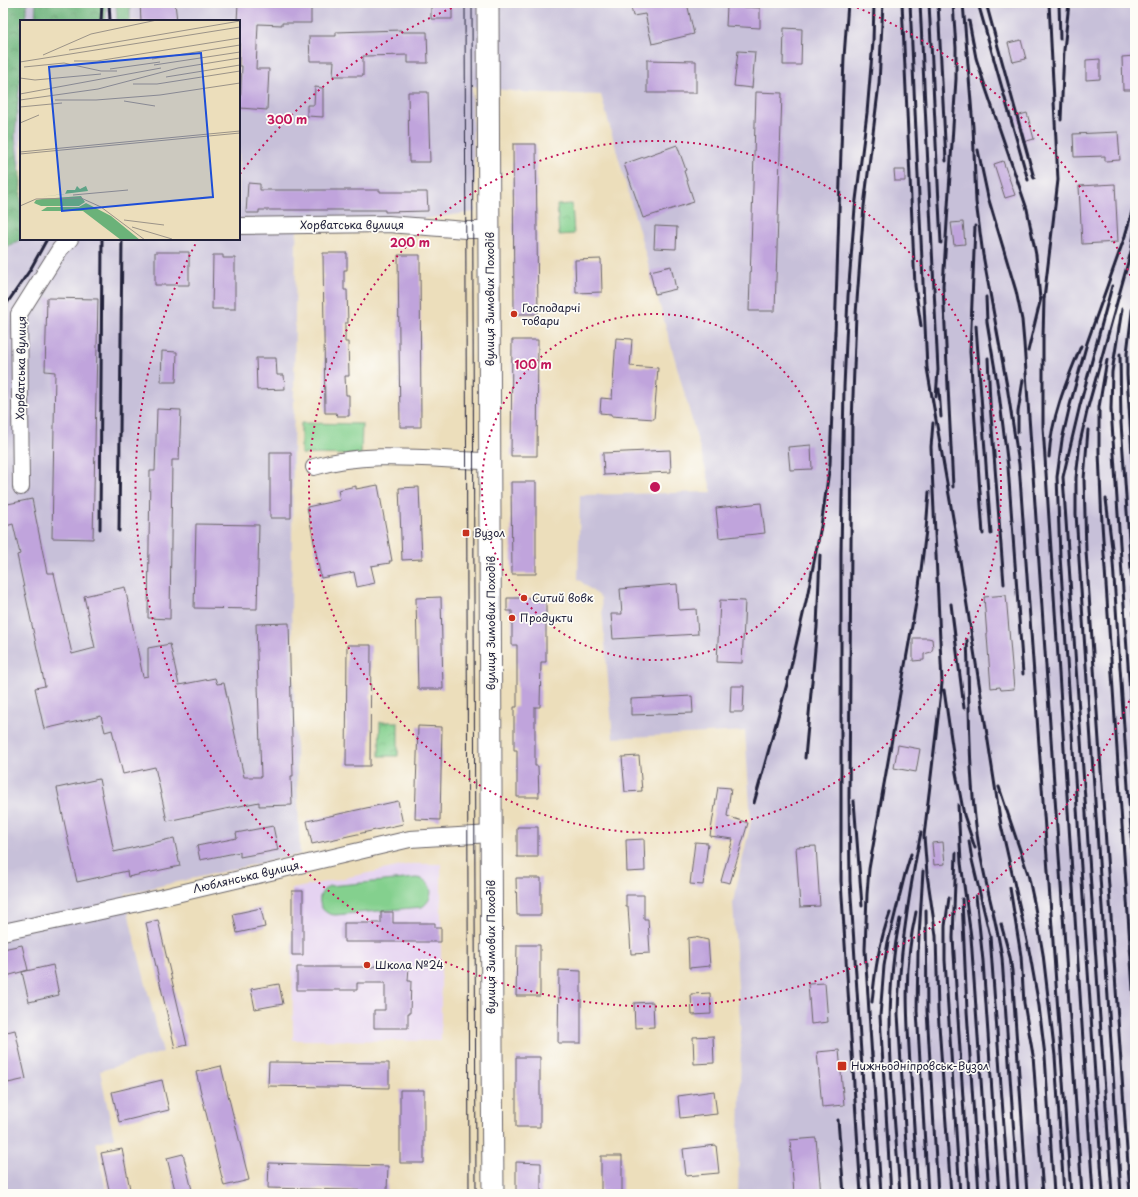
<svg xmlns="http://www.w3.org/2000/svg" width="1138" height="1197" font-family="'Playpen Sans',sans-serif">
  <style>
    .built { fill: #e5d3f1 }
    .industrial { fill: #c7c0d9; fill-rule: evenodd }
    .forest { fill: url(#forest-crowns); stroke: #466a5a }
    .park { fill: url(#park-crowns); stroke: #537964 }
    .pitch { fill: #84d08e; stroke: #537964 }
    .building { fill: #c0a4dc }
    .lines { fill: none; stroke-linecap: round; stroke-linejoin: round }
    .minor-casing { stroke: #696468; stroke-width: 18 }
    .major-casing { stroke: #696468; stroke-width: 23 }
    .minor { stroke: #fff; stroke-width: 16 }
    .major { stroke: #fff; stroke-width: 21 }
    .tram { stroke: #22223b; stroke-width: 1 }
    .rail { stroke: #22223b; stroke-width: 3 }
    .ring { fill: none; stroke: #c2185b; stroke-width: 2; stroke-dasharray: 2 4 }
    .poi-dot { fill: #c8321e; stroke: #fdfcf7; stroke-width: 1.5 }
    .labels { text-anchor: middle; stroke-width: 3.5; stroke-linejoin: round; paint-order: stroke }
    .street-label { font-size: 11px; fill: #22223b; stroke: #fdfcf7 }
    .poi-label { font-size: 11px; fill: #22223b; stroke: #fdfcf7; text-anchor: start }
    .inset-road { fill: none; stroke: #9b9388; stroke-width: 1 }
    .view { fill: #1d4ed8; fill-opacity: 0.15; stroke: #1d4ed8; stroke-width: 2 }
    .inset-edge { fill: none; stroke: #22223b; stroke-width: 2 }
    .centre { fill: #c2185b; stroke: #fdfcf7; stroke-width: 2 }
    .ring-label { font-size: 12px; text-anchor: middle; font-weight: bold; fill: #c2185b; stroke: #fdfcf7; stroke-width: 3.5; stroke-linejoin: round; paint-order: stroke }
  </style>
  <defs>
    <pattern id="forest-crowns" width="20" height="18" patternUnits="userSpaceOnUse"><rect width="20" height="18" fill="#6bb279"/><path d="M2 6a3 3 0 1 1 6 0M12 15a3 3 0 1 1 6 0" fill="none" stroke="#589064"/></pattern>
    <pattern id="park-crowns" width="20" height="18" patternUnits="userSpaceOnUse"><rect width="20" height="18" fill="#84d08e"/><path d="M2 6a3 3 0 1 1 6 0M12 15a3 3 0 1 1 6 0" fill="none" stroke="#72b27b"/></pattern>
  </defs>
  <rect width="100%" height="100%" fill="#fdfcf7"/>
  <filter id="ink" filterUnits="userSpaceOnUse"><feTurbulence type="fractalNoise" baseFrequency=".025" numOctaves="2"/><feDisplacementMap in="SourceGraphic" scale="8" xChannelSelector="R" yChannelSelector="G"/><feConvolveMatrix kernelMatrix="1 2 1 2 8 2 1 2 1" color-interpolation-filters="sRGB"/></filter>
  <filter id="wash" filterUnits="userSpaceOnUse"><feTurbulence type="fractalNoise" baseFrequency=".012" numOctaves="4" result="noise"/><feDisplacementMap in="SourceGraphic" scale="16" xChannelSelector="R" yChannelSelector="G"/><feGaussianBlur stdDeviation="0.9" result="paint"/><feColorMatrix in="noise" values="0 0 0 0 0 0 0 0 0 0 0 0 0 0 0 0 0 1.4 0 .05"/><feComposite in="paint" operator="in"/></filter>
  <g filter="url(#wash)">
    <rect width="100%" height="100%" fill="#ecdebb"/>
    <path class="built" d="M411,864H441V1041L293,1040L292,889Z"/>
    <path class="industrial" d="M3,3H1135V1194H738L741,1038L733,902L751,821L745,731L613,738L601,598L578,579L580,495L712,492L601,95L521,92L472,86L475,212L423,219L298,220L296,242L291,609L300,854L125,894L131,925L163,1052L100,1071L114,1138L96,1142L107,1194H3ZM21,21H239V239H21Z"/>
    <path class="forest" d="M3,3H27L25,21H21V69L15,136L19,170L21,172V239L3,249Z
      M36,3H106V21H35Z
      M116,3H130V21H117Z"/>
    <path class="park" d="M572,204L574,234L559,235L557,205Z
      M380,722H398V756H379Z"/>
    <path class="pitch" d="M301,423L362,424L361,455L301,454Z
      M416,878C433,879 436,898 422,907L335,915C318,914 314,894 329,886Z"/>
    <g id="blocks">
      <path class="building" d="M140,3H175L177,21H141Z
        M238,3H311V23H282V25L258,24L256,69H269L267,110L240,108L242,66H239V21H237Z
        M431,3H452V19H431Z
        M630,3H687L694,34L652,44L645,14L633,16Z
        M727,6L760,8V28L726,26Z
        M784,28L802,29L801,65H783Z
        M401,30V32H427L428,63H408V55L363,56V76H333L334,61H310L309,36H336V32Z
        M1021,40L1026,59L1013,62L1008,43Z
        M738,51L755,52L752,88L734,86Z
        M1135,56V90H1123L1122,57Z
        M1100,59V79L1086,80V60Z
        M647,60L696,61V93H647Z
        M315,87L323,88V117L307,116V105H314Z
        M408,92H428L430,162H409Z
        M756,92L782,93L775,311H749Z
        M1027,113L1034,139L1023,142L1016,116Z
        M1118,132L1120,160L1105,161V156L1074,157L1073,134Z
        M513,144H536L538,314H514Z
        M677,145L686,170L684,171L694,202L643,218L624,164Z
        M1003,161L1015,195L1005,198L994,164Z
        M894,170H905V181H895Z
        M248,183L260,184V190H380V192H427L428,211L385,212V210H259V213H246Z
        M1115,184L1118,242L1082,244L1079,186Z
        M963,222L965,244L954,245L951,223Z
        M655,226L677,227L676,249L654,248Z
        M155,252H189V285H155Z
        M323,253H347V270H344V290H347L348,323H345V342H348L349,376H345L346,395H349V416H337L336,413H325Z
        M213,255H223V258H235V309H212Z
        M398,255H420L421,427H400Z
        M601,259L602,292L576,293L575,260Z
        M671,266L676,289L655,294L650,271Z
        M47,298L98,299L93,539L52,538L55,372L45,371Z
        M616,338L632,339L630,366L658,368L654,419L611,416V414L600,413L601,398L612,399Z
        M512,340H538L537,456H511Z
        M162,351L177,352L176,382H161Z
        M256,358H276L277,375H284L285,389L257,390Z
        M157,409L181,410L179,460H172L170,619L148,618L150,471H155Z
        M811,445L812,469L790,470L788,447Z
        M670,450L671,472L604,475L603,453Z
        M270,452H291V518H270Z
        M511,482H536V574H512Z
        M378,485L392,561H389L390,563L371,566L375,583L357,587L354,572L321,578L307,507L340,500L338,490L356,486V489Z
        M419,487L422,559L402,560L399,488Z
        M32,499L47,573H54L72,654L95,648L84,596L125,587L143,677L148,676V648L170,644L179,685L215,678L217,684L224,683L244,777H261L256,624L289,623L293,776H291L292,805L259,806V802L167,821L155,767L123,774L112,730L105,732L101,716L44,729L35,688L45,686L17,555L20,554L13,524L6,526L3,512V505Z
        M761,503L765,533L719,538L716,508Z
        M196,524L259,525L257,609L194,608Z
        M677,584L679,610L696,609L698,634L613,639L611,614H622L620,589Z
        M1006,595L1014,689L1001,690L1000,687L991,688L984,597Z
        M441,597L443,689H418L416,598Z
        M507,598H546V662H541L540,707H535V766H538L539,797H517V750H514V707H517V645H512V611H507Z
        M720,600L745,601L742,663L717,662Z
        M913,638H928L932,639L933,648L931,652L924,654V660L913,661Z
        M347,645H371L370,766H346Z
        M731,686H744L743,712H730Z
        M692,696L693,713L631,715V699Z
        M418,726L442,727L440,820L415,819Z
        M898,745L920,749L916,772L894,768Z
        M639,756L642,791L625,792L622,757Z
        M99,779L114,852L174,838L180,866L128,877L127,871L77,882L57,788Z
        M718,787L731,788L727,816L748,823L730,883L721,881L733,839L710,836Z
        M398,801L403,824L312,844L307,821Z
        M273,826L278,850L240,857V852L200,860L197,846L237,838L236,833Z
        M517,827H538V857H517Z
        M644,839L645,871L627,872L626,840Z
        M695,842L708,843L703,885L690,884Z
        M943,842L945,864L934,865L932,843Z
        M816,846L820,906L800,907L796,847Z
        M516,878H541V915H517Z
        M292,891H303V955H292Z
        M626,895H644V919H648L650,953L631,954L628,906H626Z
        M261,908L265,927L237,933L233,914Z
        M381,912H393V923H435V928H441V942H344V923H381Z
        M158,920L187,1045L175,1048L146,923Z
        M695,937L708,940L710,966L689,968L688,938Z
        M22,945L28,970L3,977V949Z
        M517,945H540V996H516Z
        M53,965L59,995L29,1002L22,972Z
        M374,966H409L408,981H411L410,1013H408V1028H374V1010H385V983H357V990H297V967H374Z
        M559,970L581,971V1043H558Z
        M825,983L828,1022L811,1024L808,984Z
        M279,984L283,1004L255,1009L251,989Z
        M710,993L711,1014L692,1015L691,994Z
        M653,1002L654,1027L635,1028L634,1003Z
        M15,1030L26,1079L8,1083L3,1062V1033Z
        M713,1036L714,1063L694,1064L693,1037Z
        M839,1050L844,1105L822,1107L817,1052Z
        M516,1057H540V1127H516Z
        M269,1062L389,1063V1088L268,1086Z
        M221,1066L249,1180L224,1186L196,1072Z
        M162,1080L169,1110L119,1122L112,1092Z
        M400,1090H424V1163H400Z
        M714,1091L717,1114L680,1118L678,1096Z
        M816,1138L821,1194H794L790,1140Z
        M716,1145L719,1173L686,1176L683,1149Z
        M122,1149L131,1194H110L101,1153Z
        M183,1154L193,1194H176L167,1158Z
        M601,1156H622V1194H601Z
        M516,1162L541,1163V1194H516Z
        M269,1163L388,1166L387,1191L268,1188Z"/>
    </g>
  </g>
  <g filter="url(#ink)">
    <use href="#blocks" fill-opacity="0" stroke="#696468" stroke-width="1"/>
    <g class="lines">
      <defs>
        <path id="minor" d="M239,226L388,224L466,230H489
          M314,467C371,450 432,460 490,461
          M21,487L19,314L60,249L70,239
          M3,932L134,904L410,839L491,834"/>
        <path id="major" d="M488,3L492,1047L493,1194"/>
      </defs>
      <use href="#minor" class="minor-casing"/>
      <use href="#major" class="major-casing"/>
      <use href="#minor" class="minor"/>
      <use href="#major" class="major"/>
      <path class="tram" d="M465,3L469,1194
        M472,3L476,1194"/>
      <path class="rail" d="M109,3L110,21
        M902,3L915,286L921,326
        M910,3L927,368L957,541L1001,825L1019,904L1030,955L1039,1006L1045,1056L1054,1194
        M920,3L938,370L936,397
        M929,3L941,243
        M938,3L946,161
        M963,3L973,127L976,202L983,255L1007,386L1019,464L1071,1194
        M978,3L1028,180
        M986,3L1034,178
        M1049,3L1058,180L1044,299L1043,337V427L1093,1194
        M1059,3L1060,39
        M101,21L102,3
        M969,21L976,58L986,89L1027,209L1036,255L1040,299
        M1061,120L1064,50L1069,3
        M978,150L988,197L1016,291L1022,320L1024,343L1082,1194
        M975,226L970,352L983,534
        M1131,253L1135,227
        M1135,287L1127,353V375L1135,504
        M986,297L987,322L999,394L1008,467L1023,674
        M3,309L30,270L47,239
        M1122,309L1112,372L1111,409L1135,770
        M976,326L991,534
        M835,335L844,57L848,3
        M1028,351L1041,298
        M1120,354L1121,423L1135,629
        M988,358L990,403L1004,584
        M1107,360L1099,407V452L1102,524L1135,1020
        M939,389L941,417
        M933,423L931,447L942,683L924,836L927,874L936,936L938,1011L951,1194
        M1088,430L1084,479L1086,551L1130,1194
        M1018,432V412L1023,380
        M1049,457C1051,418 1066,382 1081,346
        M953,487L943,286L956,79V48L953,3
        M1106,499L1112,548L1135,891
        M100,529L102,239
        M119,531L122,239
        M951,604L964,708
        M967,640C970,704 968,769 977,833C982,875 996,916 1002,958L1018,1194
        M944,690L956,773L964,815L975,848
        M805,758L817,627L820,555
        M999,787L1028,874L1034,902L1043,954L1055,1056L1064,1194
        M854,801L862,906
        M754,803L787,684L807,597L821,526L830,464L835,330
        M958,805L961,863L971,937L989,1194
        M969,841L972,860L990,936L1009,1194
        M956,853L953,938L969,1194
        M923,871L918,953L917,1011L928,1194
        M1010,888L1021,956L1024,1003L1033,1055L1043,1194
        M976,896L983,961L999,1194
        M949,898L945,926V960L960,1194
        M962,899L967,1011L979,1194
        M926,910L927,1011L938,1194
        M916,912C903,969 907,1020 911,1078C913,1117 916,1155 918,1194
        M1001,924L1010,957L1012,971L1027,1194
        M872,1002C875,971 879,942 890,913
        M872,1052L881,1194
        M872,1058L865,950L867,894L869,869L919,586L926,530L929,492
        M838,1120L844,1194
        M861,1194L841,881V552L844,387L848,296L855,208L867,113L873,42L874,3
        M870,1194L850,881L849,797L852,423L856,314L864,206L879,84L883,3
        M891,1194L880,1016L884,966L888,942L905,874L911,854
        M900,1194C894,1103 881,1009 900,919
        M909,1194L898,1014C899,953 909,892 921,832
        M1103,1194L1060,556L1057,477L1062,440L1070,405L1087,343L1125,236L1135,201
        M1112,1194L1063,477L1080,405L1112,286
        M1121,1194L1076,514V478L1080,442L1088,407L1132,248"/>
    </g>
  </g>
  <g class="ring">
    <circle cx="655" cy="487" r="173"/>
    <circle cx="655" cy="487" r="346"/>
    <path d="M1134 690A520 520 0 1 1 196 243M240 174A520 520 0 0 1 464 3M846 3A520 520 0 0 1 1134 284"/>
  </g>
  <g class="poi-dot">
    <circle cx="514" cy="314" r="4"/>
    <rect x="462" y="529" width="8" height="8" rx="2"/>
    <circle cx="524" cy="598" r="4"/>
    <circle cx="512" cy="618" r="4"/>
    <circle cx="367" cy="965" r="4"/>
    <rect x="837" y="1061" width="10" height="10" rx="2"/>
  </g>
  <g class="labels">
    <g class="street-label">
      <text x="352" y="229">Хорватська вулиця</text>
      <text transform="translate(490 299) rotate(-90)" y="4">вулиця Зимових Походів</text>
      <text transform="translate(21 368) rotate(-89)" y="4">Хорватська вулиця</text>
      <text transform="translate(491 623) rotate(-90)" y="4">вулиця Зимових Походів</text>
      <text transform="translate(246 877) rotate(-13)" y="4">Люблянська вулиця</text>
      <text transform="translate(491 947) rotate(-90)" y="4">вулиця Зимових Походів</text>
    </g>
    <g class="poi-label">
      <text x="522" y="312">Господарчі<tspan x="522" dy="13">товари</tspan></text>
      <text x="474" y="537">Вузол</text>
      <text x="532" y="602">Ситий вовк</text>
      <text x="520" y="622">Продукти</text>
      <text x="375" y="969">Школа №24</text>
      <text x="851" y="1070">Нижньодніпровськ-Вузол</text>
    </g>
  </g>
  <g transform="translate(20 20)">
    <rect width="220" height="220" fill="#ecdebb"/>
    <path d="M57,166L60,169L66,166L68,171L19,177L45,174L47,170H55ZM61,176L65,182L59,186H21L14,183L16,180L22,179ZM66,183L91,196L120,220H101L63,191H21L27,187H59Z" fill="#6bb279"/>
    <path class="inset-road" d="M49,30L220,1M23,35L71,14L137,0M132,39L220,25M54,41H77L220,18M0,42L220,7M134,45L220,32M4,47L44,43L81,51H97M90,49L140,42M146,57L220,45M0,58L15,60L81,54M113,64H137L220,51M0,74L141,48M0,80L78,69L158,48L220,38M35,80H76L140,75L220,63M104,81L135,86M0,87L42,83M0,103L19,95M0,132L220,111M0,134L220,113M53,175L108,170M0,186L16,179L61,178L81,187L125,220M104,200L144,205M112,207L152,219"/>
    <path class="view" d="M181,33L193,177L42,191L29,47Z"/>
    <rect width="220" height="220" class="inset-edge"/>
  </g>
  <circle cx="655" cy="487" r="6" class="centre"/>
  <g class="ring-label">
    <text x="287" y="124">300 m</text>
    <text x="410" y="247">200 m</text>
    <text x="533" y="369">100 m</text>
  </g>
  <rect width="1138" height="1197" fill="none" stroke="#fdfcf7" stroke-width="16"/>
</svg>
